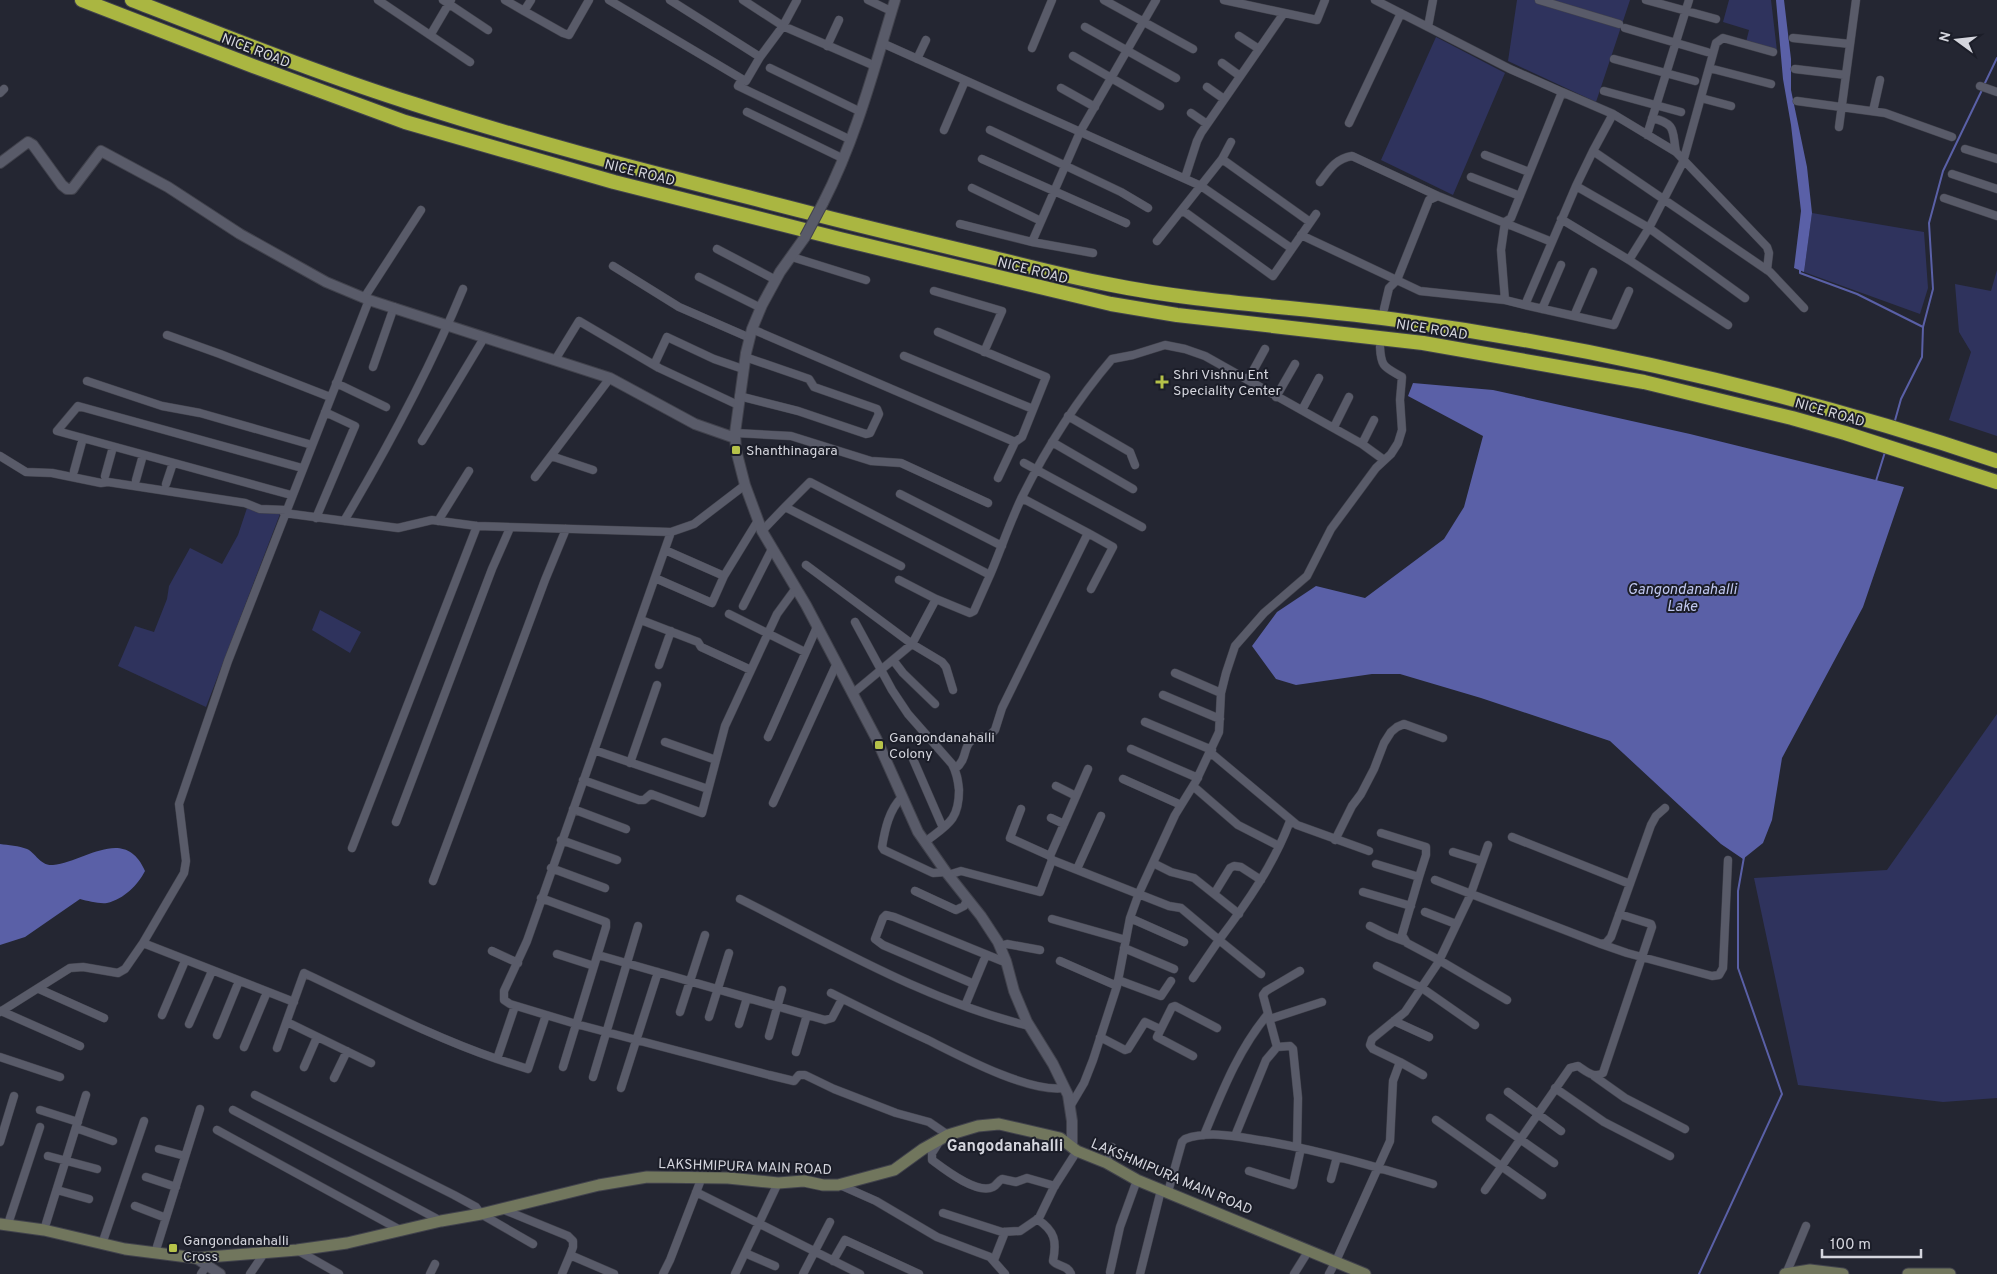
<svg xmlns="http://www.w3.org/2000/svg" width="1997" height="1274" font-family="Overpass,sans-serif">
  <style>
    .green { fill: #2f335d }
    .water { fill: #5a60a7 }
    .lines { fill: none; stroke-linecap: round; stroke-linejoin: round }
    .stream { stroke: #5a60a7; stroke-width: 2 }
    .minor-casing { stroke: #41424c; stroke-width: 9 }
    .tertiary-casing { stroke: #41424c; stroke-width: 12 }
    .secondary-casing { stroke: #41424c; stroke-width: 13 }
    .motorway-casing { stroke: #41424c; stroke-width: 16 }
    .minor { stroke: #595b69; stroke-width: 8 }
    .tertiary { stroke: #595b69; stroke-width: 10 }
    .secondary { stroke: #71765d; stroke-width: 11 }
    .motorway { stroke: #aab641; stroke-width: 14 }
    .tertiary-bridge-casing { stroke: #41424c; stroke-width: 12; stroke-linecap: butt }
    .tertiary-bridge { stroke: #595b69; stroke-width: 10 }
    .poi-dot { fill: #b6c249; stroke: #1b1d28; stroke-width: 2 }
    .labels { text-anchor: middle; stroke-width: 4; stroke-linejoin: round; paint-order: stroke }
    .street-label { font-size: 14px; fill: #d4d5dd; stroke: #1b1d28 }
    .poi-label { font-size: 14px; fill: #d4d5dd; stroke: #1b1d28; text-anchor: start }
    .water-label { font-size: 15px; font-style: italic; fill: #c0c7ef; stroke: #1b1d28 }
    .quarter-label { font-size: 16px; font-weight: bold; fill: #d4d5dd; stroke: #1b1d28 }
  </style>
  <rect width="100%" height="100%" fill="#242632"/>
  <path class="green" d="M1517,0H1630L1596,102L1508,61Z
    M1729,0H1771L1777,51L1746,42L1749,30L1723,22Z
    M1436,37L1505,73L1453,195L1381,160Z
    M1812,213L1924,232L1928,288L1920,314L1804,272Z
    M1997,270V436L1949,420L1971,352L1959,332L1955,284L1991,291Z
    M247,508L262,512L280,514L206,707L118,666L135,626L154,632L167,599L169,586L190,548L222,564L238,535Z
    M320,610L361,632L350,653L312,630Z
    M1997,714V1098L1943,1102L1798,1085L1754,878L1887,870Z"/>
  <path class="water" d="M1776,0H1784L1791,59V90L1807,167L1812,213L1804,272L1794,268L1801,211L1791,125L1783,79Z
    M1413,383L1493,390L1690,434L1904,487L1863,607L1782,758L1772,820L1763,843L1743,859L1721,844L1610,741L1481,698L1400,674H1372L1296,685L1276,679L1252,646L1277,612L1316,586L1365,598L1444,539L1464,507L1483,436L1408,396Z
    M0,844C8,845 19,846 27,849C36,853 40,866 53,865C85,862 125,825 145,871C138,885 124,899 107,903C99,904 88,901 80,899L25,937L0,945Z"/>
  <g class="lines">
    <path class="stream" d="M1984,85L1997,58
      M1800,268V273L1857,294L1923,327L1922,357L1901,399L1894,424
      M1923,327L1933,289L1929,223L1943,171L1982,90
      M1876,481L1885,452
      M1699,1274L1782,1094L1738,968V891L1744,857"/>
    <defs>
      <path id="minor" d="M378,0L470,62
        M443,0L488,30
        M505,0L524,11L531,0
        M609,0L742,79L738,86L851,140
        M670,0L760,57
        M743,0L783,26L797,0
        M868,0L891,11
        M1104,0L1193,49
        M1224,0L1317,20L1325,0
        M1539,0L1619,24
        M1646,0L1716,19
        M524,11L563,33L569,35L589,0
        M1085,27L1176,78
        M1428,27L1433,0
        M1625,28L1707,52
        M431,34L451,0
        M1239,36L1259,49
        M1793,38L1850,44
        M882,43L1201,186L1291,248
        M827,46L839,20
        M1032,48L1052,0
        M1073,56L1160,106
        M917,59L926,40
        M1614,59L1695,81
        M1222,63L1240,76
        M770,68L861,112
        M1709,68L1771,84
        M1795,69L1846,75
        M742,79L746,81L760,57L783,26L875,66
        M1980,86L1997,92
        M1207,87L1224,99
        M1061,88L1095,107
        M1604,91L1681,112
        M1562,92L1613,114L1676,152L1767,247L1769,253L1767,270
        M0,93L4,89
        M1701,98L1731,106
        M1797,101L1885,113L1952,137
        M1873,111L1880,80
        M747,112L844,159
        M1191,113L1207,124
        M1613,114L1593,151L1770,272L1804,308
        M1652,118C1677,124 1672,131 1676,152
        M1349,123L1401,13
        M1839,127L1856,0
        M944,130L965,81
        M990,130L1121,192L1148,208
        M1647,135L1689,0
        M1965,149L1997,159
        M1485,155L1529,172
        M982,159L1126,223
        M1222,159L1310,222
        M1952,174L1997,189
        M1471,177L1520,196
        M1185,178L1197,141L1201,133L1284,13
        M1320,182C1329,170 1335,159 1352,156L1438,196L1552,242L1525,305L1505,300
        M1576,186L1649,228L1683,162L1716,43L1723,38L1773,52
        M972,188L1041,221
        M1944,198L1997,216
        M1182,210L1273,276L1316,214
        M1561,219L1629,260L1649,228L1745,298
        M960,224L1032,242L1093,253
        M1301,235L1420,291L1505,300L1501,250L1505,222L1511,218L1562,92L1510,69L1375,0
        M1157,241L1222,159L1231,142
        M1032,242L1080,132L1156,0
        M1552,242L1576,186L1593,151
        M717,249L776,280
        M792,257L866,280
        M1629,260L1728,325
        M613,266L679,307L750,338
        M699,277L761,308
        M934,291L1002,311L984,352
        M364,298L421,210
        M1525,305L1614,325L1629,291
        M1384,309L1389,288L1397,280L1429,200L1438,196
        M1542,309L1561,265
        M1574,316L1593,272
        M752,329L1015,442L1022,437L1046,377L938,332
        M167,335L220,354L330,397
        M904,356L1033,409
        M555,360L579,321L659,368L738,405
        M654,365L667,337L714,359L743,369
        M373,367L394,307
        M1248,380L1265,349
        M87,381L162,406L200,413L312,445
        M336,383L386,407
        M739,396L798,411L866,434L870,433L879,414L877,409L814,387L809,379L745,357
        M1276,397L1295,364
        M1302,410L1319,378
        M1068,416L1130,452L1135,465
        M1334,427L1349,397
        M735,433L791,436L871,461L901,463L988,503
        M422,441L484,338
        M1052,442L1133,489
        M1362,444L1384,460
        M0,456L26,472L52,473L101,483L108,482L245,503L260,509L286,510
        M551,456L593,470
        M1024,463L1142,527
        M74,471L83,438
        M105,476L113,447
        M535,477L610,378
        M998,478L1015,442
        M136,480L143,455
        M166,484L173,463
        M900,494L1002,546
        M291,495L57,431L78,406L302,468
        M785,507L810,482L990,575C1001,549 1010,522 1022,497C1047,447 1076,401 1112,359L1133,355L1165,345L1185,349L1205,356L1362,444L1374,420
        M284,513L398,528L432,520L477,526L671,532L694,524L745,485
        M316,518L355,426L325,412
        M344,521C388,447 430,369 463,289
        M438,521L469,471
        M762,531L785,507L901,566
        M671,532L527,941L504,991V1000L510,1004L576,1024L769,1075L794,1081L799,1075H805L834,1089L896,1113L929,1122L948,1135
        M1088,533L1113,547L1091,589
        M665,550L724,576
        M806,565L912,644L942,662L946,667L953,690
        M655,578L712,603L724,576L757,522
        M936,599L970,613L974,611L990,575
        M743,606L772,549
        M729,614L805,652
        M641,620L698,642L701,647L751,670
        M855,622L892,690L908,714L952,764C957,773 958,780 959,790C959,821 947,825 925,842
        M893,660L903,673L935,704
        M659,665L671,631
        M1175,673L1221,693
        M852,694L912,644L936,599L899,580
        M1163,695L1220,719
        M1145,722L1212,750
        M768,737L817,627
        M665,742L716,760
        M1131,749L1198,778
        M594,750L708,789
        M1211,753L1297,825L1369,851
        M913,759L943,828
        M630,763L657,685
        M955,769C973,755 956,738 989,736L995,730L1002,708L1088,533L1022,498
        M1123,779L1181,805
        M583,780L639,800H644L651,794L702,813L725,726L777,614L796,588
        M1056,786L1076,796
        M1193,786L1238,825L1279,846
        M902,797C889,810 885,829 882,847L884,850L933,873L946,872
        M773,803L836,665
        M573,809L626,829
        M1021,809L1010,838L1050,856
        M1051,818L1064,824
        M396,822L492,569L510,528
        M1381,833L1426,847V855L1419,877
        M1512,837L1630,884
        M561,840L617,860
        M1335,840L1352,806L1361,794L1374,769L1384,743L1391,732L1397,727L1404,724L1443,738
        M352,848L477,526
        M1453,852L1482,861
        M1052,860L1050,856L1088,769
        M1153,863L1171,872L1194,878L1214,894
        M1376,864L1419,877L1402,935L1407,943L1439,960L1507,1000
        M551,868L605,888
        M1077,869L1101,816
        M948,875L961,871L1040,892L1052,860L1169,906L1181,908L1219,940L1193,978
        M1435,880L1601,944L1606,943L1611,937L1651,825L1656,816L1665,808
        M433,881L545,580L566,529
        M915,891L956,910L964,906L968,899
        M1363,892L1411,906
        M541,898L606,922V927L563,1067
        M740,899C834,946 927,1001 1029,1026
        M1425,912L1456,924
        M1239,914L1214,894L1230,868L1234,866L1241,867L1261,880
        M1130,918L1184,942
        M1052,919L1126,940
        M1370,926L1388,935L1404,941
        M143,943L294,1002
        M1601,944L1627,953L1712,976L1719,975L1723,968L1728,860
        M1000,946L1007,944L1040,950
        M1124,948L1174,969
        M492,951L518,963
        M557,954L594,966
        M598,955L825,1020L832,1018L842,999
        M986,955L974,984L883,945L875,939L883,918L886,915L894,917L1007,963
        M1060,961L1117,986
        M1377,966L1422,988L1475,1025
        M1261,974L1219,940C1247,903 1274,864 1290,821
        M1118,980L1161,996L1171,981
        M39,989L104,1018
        M831,993C863,1009 895,1025 928,1040C960,1056 1029,1093 1064,1088
        M965,1006L974,984
        M1,1011L80,1046
        M0,1012L70,968L83,967L118,973L125,969L143,943L184,873L186,861L179,804L228,661L369,300
        M680,1012L705,935
        M162,1015L185,961
        M709,1017L729,953
        M1270,1019L1322,1002
        M1394,1021L1429,1037
        M287,1022L371,1063
        M189,1024L212,971
        M739,1024L747,998
        M217,1035L239,981
        M769,1036L782,990
        M1100,1037L1125,1050L1128,1049L1145,1022L1160,1029
        M244,1047L267,992
        M1277,1047L1263,995L1266,991L1300,971
        M277,1048L304,973C368,1003 430,1036 497,1059L515,1006
        M796,1052L807,1015
        M1193,1056L1157,1037L1172,1007L1175,1006L1217,1028
        M0,1057L60,1077
        M497,1059L528,1069L546,1015
        M1400,1062L1423,1075
        M304,1067L317,1037
        M1594,1076L1625,1098L1685,1129
        M593,1077L638,926
        M334,1078L347,1051
        M621,1088L658,972
        M1555,1088L1604,1122L1670,1156
        M1508,1092L1561,1131
        M255,1095L454,1195L476,1207L481,1214L533,1244
        M1071,1105L1084,1083L1093,1060L1117,986L1130,918L1139,893L1175,815L1196,781L1219,732L1221,693L1226,673L1235,646L1264,613L1307,576L1331,529L1376,468L1391,454L1398,443L1402,430L1400,400L1402,377C1385,367 1381,368 1380,347
        M40,1110L78,1122
        M233,1110L441,1221
        M1490,1118L1554,1163
        M1436,1120L1542,1195
        M76,1128L113,1141
        M217,1130L402,1231
        M1204,1135C1222,1092 1238,1050 1268,1014
        M1235,1136L1266,1060L1277,1047L1290,1046L1293,1049L1298,1098L1297,1147
        M0,1142L14,1096
        M939,1142L932,1153V1160C944,1169 977,1195 993,1187C997,1185 998,1181 1002,1179L1016,1182L1027,1178L1055,1186
        M159,1149L185,1156
        M48,1156L97,1169
        M1107,1163L1112,1147
        M1249,1171L1293,1185L1301,1148
        M146,1177L176,1187
        M1331,1179L1337,1157
        M840,1185L876,1201L937,1237L990,1257L1005,1274
        M57,1190L89,1199
        M1485,1190L1570,1068L1578,1066C1586,1071 1594,1079 1603,1073L1652,927L1651,924L1619,914
        M696,1192L860,1274
        M1168,1192L1182,1142L1185,1139C1211,1130 1238,1137 1265,1141C1322,1151 1377,1167 1433,1184
        M135,1206L166,1218
        M502,1209L568,1236L573,1241V1247L570,1255
        M943,1213L1002,1232L1020,1231L1039,1218L1054,1187L1077,1151
        M1037,1219C1055,1231 1057,1241 1053,1261C1058,1267 1068,1265 1071,1274
        M8,1224L40,1127
        M44,1230L86,1095
        M102,1244L144,1121
        M297,1250L339,1274
        M155,1253L200,1109
        M745,1253L775,1266
        M994,1260L1005,1232
        M833,1261L845,1240L919,1274
        M1110,1272L1120,1227L1137,1180
        M201,1274L207,1265
        M250,1274L265,1252
        M430,1274L435,1264
        M562,1274L570,1255L614,1274
        M663,1274L670,1260L702,1177
        M735,1274L778,1183
        M803,1274L830,1222
        M1140,1274L1161,1190
        M1294,1274L1309,1250
        M1329,1274L1336,1261L1390,1141L1393,1081L1400,1062L1373,1049L1370,1045L1372,1039L1405,1012L1438,963L1470,896L1488,845
        M1786,1274L1806,1226"/>
      <path id="tertiary" d="M0,163L28,142L33,145L62,185L67,189H72L101,151L168,187L240,234L326,282L369,300L610,378L695,424L735,438
        M823,203C856,139 874,69 895,0
        M805,237L780,272L762,305L752,329L746,353L735,433L736,450L745,485L762,531L806,605L876,738L918,832L946,872L981,916L998,942L1006,961L1014,991L1027,1022L1053,1064L1068,1095L1072,1121V1147
        M196,1258L220,1274"/>
      <path id="secondary" d="M0,1224L44,1230L125,1249L196,1258L297,1250L347,1243L441,1221L481,1214L599,1185L647,1177L728,1178L778,1183L804,1181L823,1185H838L894,1170L923,1149L948,1135L978,1126L999,1124L1060,1138L1077,1151L1107,1163L1137,1180L1365,1274
        M1785,1274L1810,1270L1843,1274
        M1908,1274H1950"/>
      <path id="motorway" d="M82,0L253,66L405,122L614,182L840,239L1111,304L1177,315L1423,343L1644,382L1792,418L1845,433L1997,482
        M132,0C225,36 319,74 414,104C543,146 674,178 806,212C868,228 931,243 994,258C1031,267 1069,277 1107,284C1205,304 1306,307 1404,321C1606,349 1804,396 1997,461"/>
    </defs>
    <use href="#minor" class="minor-casing"/>
    <use href="#tertiary" class="tertiary-casing"/>
    <use href="#secondary" class="secondary-casing"/>
    <use href="#motorway" class="motorway-casing"/>
    <use href="#minor" class="minor"/>
    <use href="#tertiary" class="tertiary"/>
    <use href="#secondary" class="secondary"/>
    <use href="#motorway" class="motorway"/>
    <defs>
      <path id="tertiary-bridge" d="M805,237L823,203"/>
    </defs>
    <use href="#tertiary-bridge" class="tertiary-bridge-casing"/>
    <use href="#tertiary-bridge" class="tertiary-bridge"/>
  </g>
  <g class="poi-dot">
    <path d="M1159.5 374.5h5v5h5v5h-5v5h-5v-5h-5v-5h5z"/>
    <rect x="731" y="445" width="10" height="10" rx="2.5"/>
    <rect x="874" y="740" width="10" height="10" rx="2.5"/>
    <rect x="168" y="1243" width="10" height="10" rx="2.5"/>
  </g>
  <g class="labels">
    <g class="street-label">
      <text transform="translate(256 50) rotate(21)" y="5">NICE ROAD</text>
      <text transform="translate(640 172) rotate(14)" y="5">NICE ROAD</text>
      <text transform="translate(1033 270) rotate(14)" y="5">NICE ROAD</text>
      <text transform="translate(1432 329) rotate(9)" y="5">NICE ROAD</text>
      <text transform="translate(1830 412) rotate(16)" y="5">NICE ROAD</text>
      <text transform="translate(745 1166) rotate(2)" y="5">LAKSHMIPURA MAIN ROAD</text>
      <text transform="translate(1172 1176) rotate(23)" y="5">LAKSHMIPURA MAIN ROAD</text>
    </g>
    <g class="poi-label">
      <text x="1173" y="379">Shri Vishnu Ent<tspan x="1173" dy="16">Speciality Center</tspan></text>
      <text x="746" y="455">Shanthinagara</text>
      <text x="889" y="742">Gangondanahalli<tspan x="889" dy="16">Colony</tspan></text>
      <text x="183" y="1245">Gangondanahalli<tspan x="183" dy="16">Cross</tspan></text>
    </g>
    <g class="water-label">
      <text x="1682" y="594">Gangondanahalli<tspan x="1682" dy="17">Lake</tspan></text>
    </g>
    <g class="quarter-label">
      <text x="1005" y="1151">Gangodanahalli</text>
    </g>
  </g>
  <g transform="translate(1957 40) rotate(285)" stroke="#1b1d28" stroke-width="4" paint-order="stroke">
  <path d="M0-4L9 19L0 12L-9 19Z" fill="#d4d5dd"/>
  <text y="-8" font-size="14" font-weight="bold" text-anchor="middle" fill="#d4d5dd">N</text>
  </g>
  <path d="M1822 1249v8h99v-8" fill="none" stroke="#d4d5dd" stroke-width="2.5"/>
  <text x="1830" y="1249" font-size="15" fill="#d4d5dd" stroke="#1b1d28" stroke-width="4" paint-order="stroke">100 m</text>
</svg>
